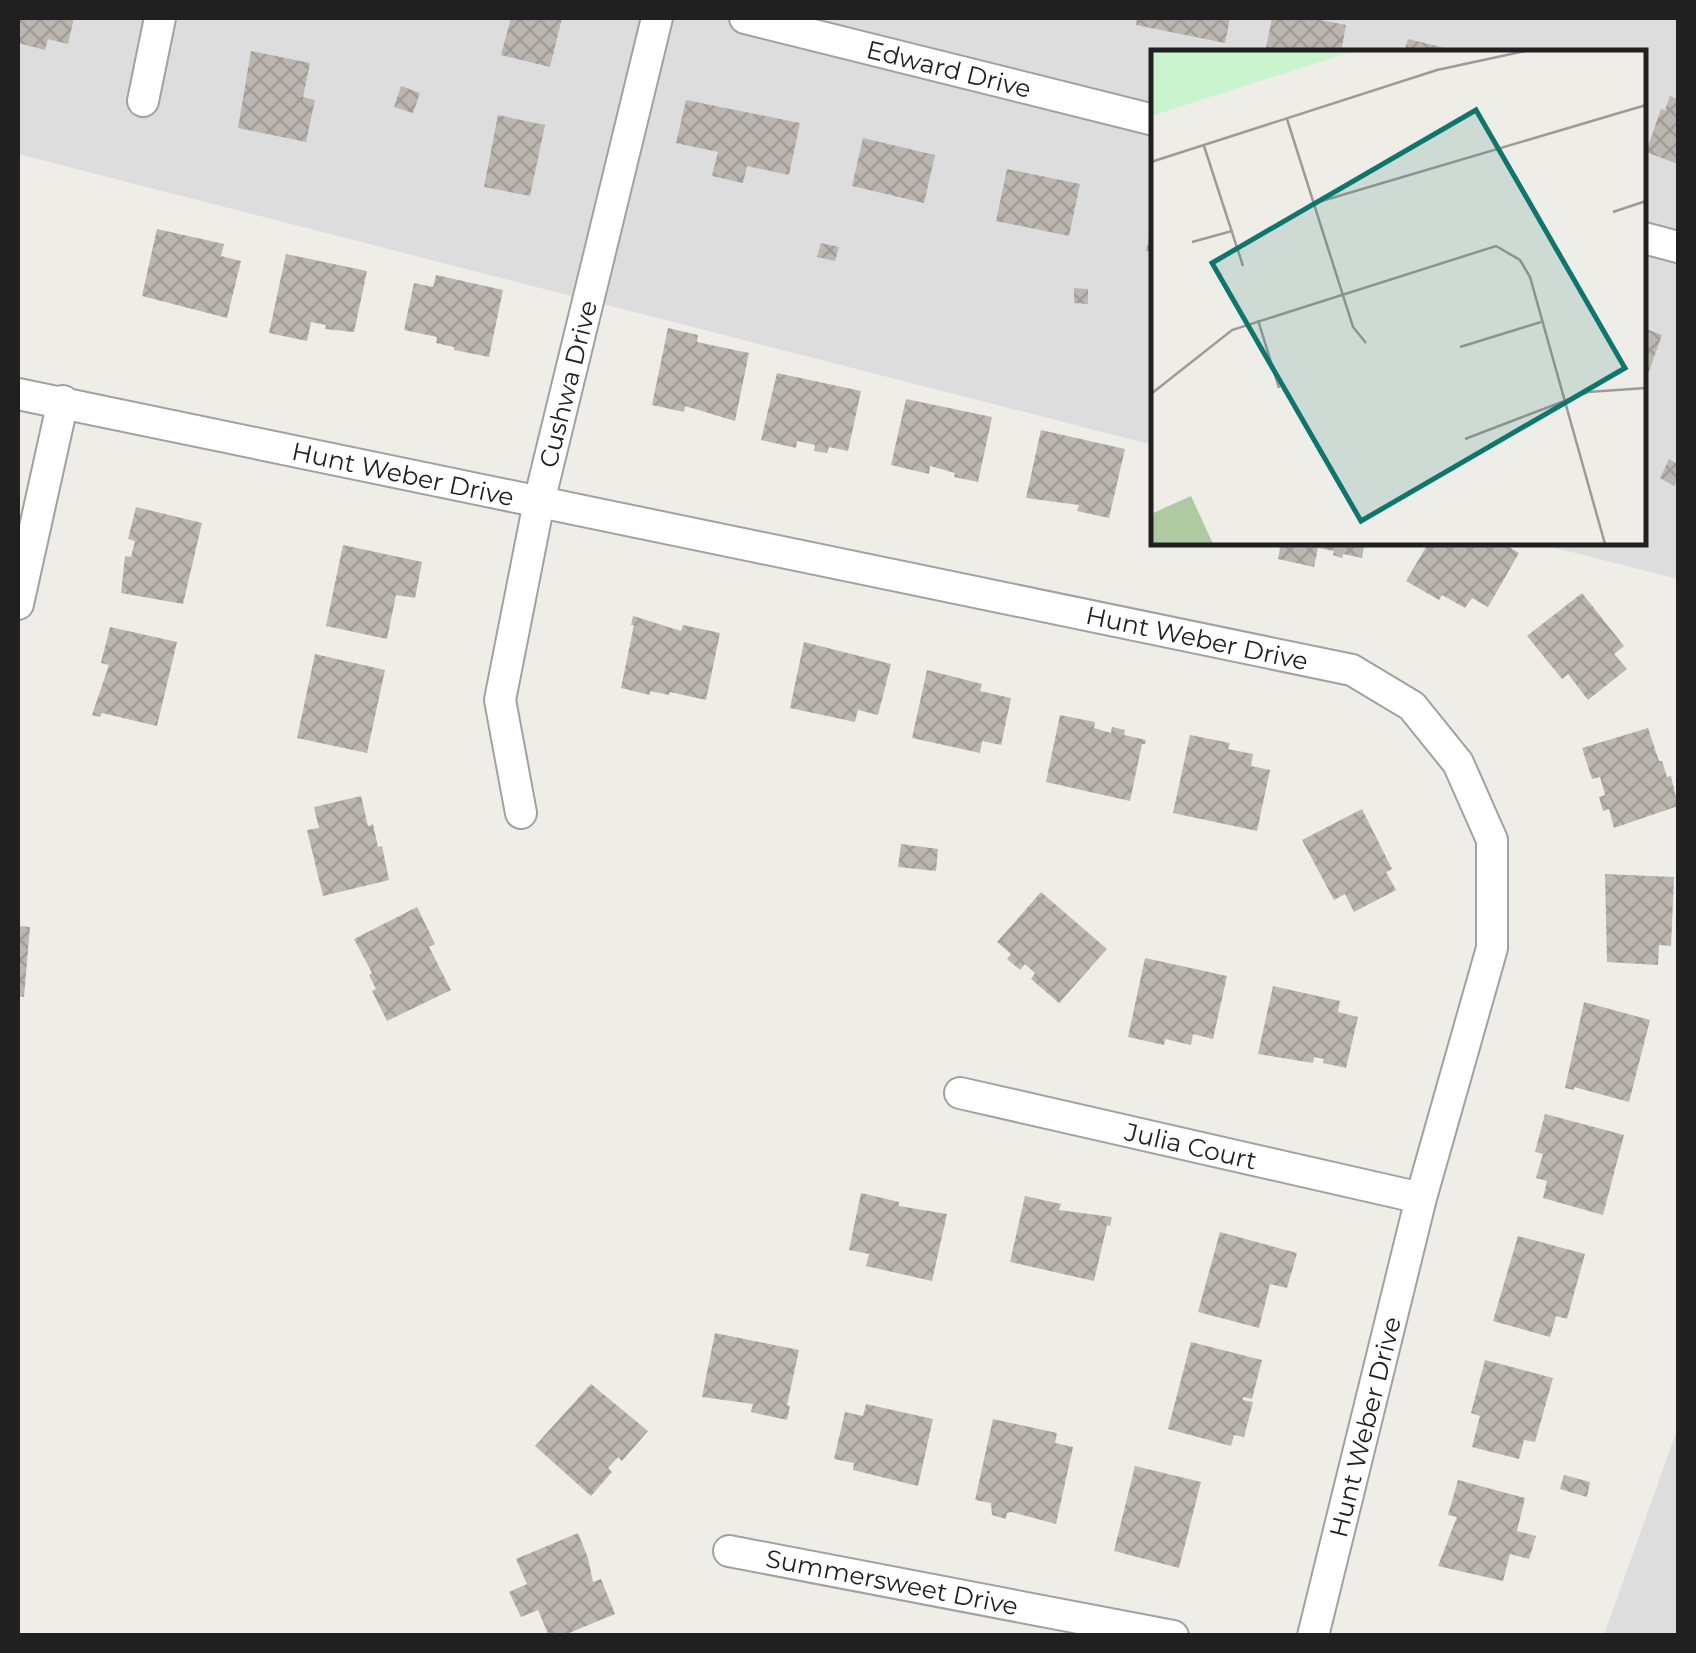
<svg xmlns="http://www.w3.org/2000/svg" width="1696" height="1653" font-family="Montserrat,sans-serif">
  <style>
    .residential { fill: #dedddd }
    .building { fill: url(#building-cross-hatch) }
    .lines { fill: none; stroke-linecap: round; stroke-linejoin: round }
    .minor-casing { stroke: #a1a1a1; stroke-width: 34 }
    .minor { stroke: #fff; stroke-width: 30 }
    .labels { text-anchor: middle; stroke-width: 9; stroke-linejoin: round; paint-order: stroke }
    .street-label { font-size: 25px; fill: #202020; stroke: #fff }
    .inset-road { fill: none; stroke: #9c9b97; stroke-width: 2.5 }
    .view { fill: #0f766e; fill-opacity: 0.15; stroke: #0f766e; stroke-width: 5 }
    .inset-edge { fill: none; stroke: #202020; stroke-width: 5 }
  </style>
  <defs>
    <pattern id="building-cross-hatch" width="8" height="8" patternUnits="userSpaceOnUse" patternTransform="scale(2.5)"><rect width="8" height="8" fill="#bcb6b0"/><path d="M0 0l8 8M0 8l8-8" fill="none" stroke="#a19c97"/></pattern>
  </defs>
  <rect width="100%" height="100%" fill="#efede7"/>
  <path class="residential" d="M18,18H1678V579L1536,543L1644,542V52H1154L1153,445L18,154Z
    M1678,1427V1635H1604Z"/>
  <path class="building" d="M18,18H74L68,44L48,39L45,50L18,43Z
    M511,18H562L550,67L501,55Z
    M1137,18H1230L1225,43L1136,25Z
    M1272,18H1310L1346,25L1341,52H1265Z
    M1408,39L1458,51V52H1404Z
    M251,51L310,63L303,97L315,100L306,142L238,128Z
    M401,86L420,93L413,113L394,107Z
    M1670,96L1678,99V164L1646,152L1661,109L1665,110Z
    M686,100L800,123L789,175L747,166L743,183L712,176L718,152L676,143Z
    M498,115L545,125L530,196L484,187Z
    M863,138L935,155L924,203L852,186Z
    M1007,169L1080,184L1069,236L996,221Z
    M1152,224L1154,225V252L1146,251Z
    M157,229L224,244L221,256L241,261L227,318L142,296Z
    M821,243L839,247L835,261L817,257Z
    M286,254L367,271L354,332L325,329L326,325L311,322L307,341L269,333Z
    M436,275L503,290L489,357L454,350V347L436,343L437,337L404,330L414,283L433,287Z
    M1074,288L1088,289V304L1074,303Z
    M668,328L698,335L697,342L749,353L735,421L685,406L684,412L652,405Z
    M1644,328L1662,335L1644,385Z
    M777,373L861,391L848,451L829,447L827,453L814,451L815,445L797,441L796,448L761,440Z
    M906,399L992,417L978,482L954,477L955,473L930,466L929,474L891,465Z
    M1041,430L1125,449L1109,518L1077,511L1079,505L1026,498Z
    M1669,459L1678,464V478L1674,486L1660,478Z
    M136,507L202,523L183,604L121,593L125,556L131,557L135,541L128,539Z
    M1281,542H1365L1362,558L1343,554L1342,558L1333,555L1334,551L1318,548L1314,567L1278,559Z
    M1429,542H1501L1519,553L1488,607L1472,598L1465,608L1442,595L1439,600L1406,581Z
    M343,545L422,562L415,598L396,595L387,639L326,626Z
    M1582,593L1624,646L1614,654L1627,669L1588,700L1568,674L1562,679L1527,636Z
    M633,616L681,631L683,625L720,633L706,700L670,692L669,695L650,691V695L621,688L634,625H631Z
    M110,627L177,642L157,726L102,713L100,717L92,715L109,665L101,663Z
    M804,642L891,664L878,715L858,710L855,722L790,708Z
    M315,654L385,670L367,753L297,738Z
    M927,670L982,684L980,691L1011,698L1001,745L982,741L980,753L912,738Z
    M1060,715L1095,722L1094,728L1111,733L1112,727L1125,730L1124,735L1146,740L1145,744H1142L1130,801L1046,782Z
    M1648,728L1659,761H1662L1667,777L1671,776L1678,806L1614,828L1609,809L1603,811L1599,797L1605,795L1600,777L1592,779L1582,748Z
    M1190,735L1230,743L1228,749L1253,754L1251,766L1270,770L1257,831L1173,813Z
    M361,796L368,826L373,824L378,847L382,846L389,880L323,896L307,830L319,828L314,807Z
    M1362,809L1392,869L1386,872L1396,890L1354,912L1345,894L1334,900L1302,840Z
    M901,844L938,849L936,871L898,867Z
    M1605,874L1674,877L1671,946L1659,945L1658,965L1607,962Z
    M1041,892L1107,949L1059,1003L1031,979L1035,973L1025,964L1020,970L1007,959L1011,954L997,942Z
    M417,907L435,944L429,947L451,990L387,1021L372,991L376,989L369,975L372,973L354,939Z
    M18,926L30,927L24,997L18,996Z
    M1145,958L1227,976L1213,1039L1193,1034L1191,1045L1165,1039L1164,1045L1128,1037Z
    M1273,986L1340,1001L1338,1012L1358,1017L1346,1068L1323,1063L1324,1059L1314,1057L1313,1063L1258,1054Z
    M1584,1002L1650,1020L1629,1102L1574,1087V1090L1565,1088Z
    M1545,1114L1624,1135L1603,1215L1543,1198L1547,1181L1536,1178L1543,1154L1535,1152Z
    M861,1193L899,1202V1206L947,1214L932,1281L866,1266L869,1254L849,1250Z
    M1025,1196L1061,1204L1059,1210L1112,1217L1110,1226L1107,1225L1094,1281L1010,1262Z
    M1220,1232L1297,1253L1287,1288L1270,1284L1259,1328L1198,1312Z
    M1518,1236L1585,1254L1567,1319L1556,1316L1550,1337L1493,1321Z
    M715,1333L799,1350L787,1405L790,1406L787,1420L751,1412L753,1404L702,1397Z
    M1191,1342L1262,1360L1252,1399L1243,1397V1400L1253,1402L1244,1437L1234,1435L1231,1446L1168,1429Z
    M1485,1360L1553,1378L1535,1442L1524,1440L1519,1459L1472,1447L1480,1416L1471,1413Z
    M591,1384L648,1431L622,1461L618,1457L608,1468L612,1472L591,1496L535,1446Z
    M866,1404L933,1419L918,1486L853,1470L854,1463L834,1459L845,1412L863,1416Z
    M993,1419L1057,1433L1055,1443L1073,1447L1056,1524L1011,1512L1007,1513L1006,1519L992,1515L991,1503L975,1500Z
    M1135,1466L1201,1482L1179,1568L1114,1551Z
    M1564,1475L1590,1482L1587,1497L1560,1489Z
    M1458,1480L1525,1498L1517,1531L1536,1536L1529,1559L1510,1554L1503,1581L1438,1566L1457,1517L1448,1515Z
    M578,1533L588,1558L593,1582L601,1579L615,1614L562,1636H549L538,1610L521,1617L509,1592L527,1584L516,1559Z"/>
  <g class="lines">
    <defs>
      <path id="minor" d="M745,18L1154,120
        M143,101L160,18
        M1644,238L1678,247
        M18,394L1352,670L1412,706L1458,763L1492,840V948L1421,1198L1313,1636
        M18,604L63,401
        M521,813L500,700L539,502L657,18
        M960,1093L1421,1198
        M729,1551L1173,1636"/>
    </defs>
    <use href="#minor" class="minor-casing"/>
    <use href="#minor" class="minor"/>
  </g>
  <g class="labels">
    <g class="street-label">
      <text transform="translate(949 69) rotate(14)" y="9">Edward Drive</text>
      <text transform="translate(568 384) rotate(-76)" y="9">Cushwa Drive</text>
      <text transform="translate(403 474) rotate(12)" y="9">Hunt Weber Drive</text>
      <text transform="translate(1197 638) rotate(12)" y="9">Hunt Weber Drive</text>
      <text transform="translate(1191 1146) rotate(13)" y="9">Julia Court</text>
      <text transform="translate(1365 1427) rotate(-76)" y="9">Hunt Weber Drive</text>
      <text transform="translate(892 1582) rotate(11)" y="9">Summersweet Drive</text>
    </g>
  </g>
  <g transform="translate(1151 50)">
    <rect width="495" height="495" fill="#efede7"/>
    <path d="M40,446L62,494H0V464Z" fill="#adcaa0"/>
    <path d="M0,1H203L0,66Z" fill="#c9f4cd"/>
    <path class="inset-road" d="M136,69L202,277L215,293M53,96L92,216M0,112L286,20L374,1M164,153L495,55M462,162L495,151M41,192L81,181M107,270L128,338M309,297L390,272M0,344L81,280L345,196L369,210L379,227L454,494M314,389L437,342L495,338"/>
    <path class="view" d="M325,60L474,318L210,471L61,213Z"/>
    <rect width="495" height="495" class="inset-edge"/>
  </g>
  <rect width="1696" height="1653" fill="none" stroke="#202020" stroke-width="40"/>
</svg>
